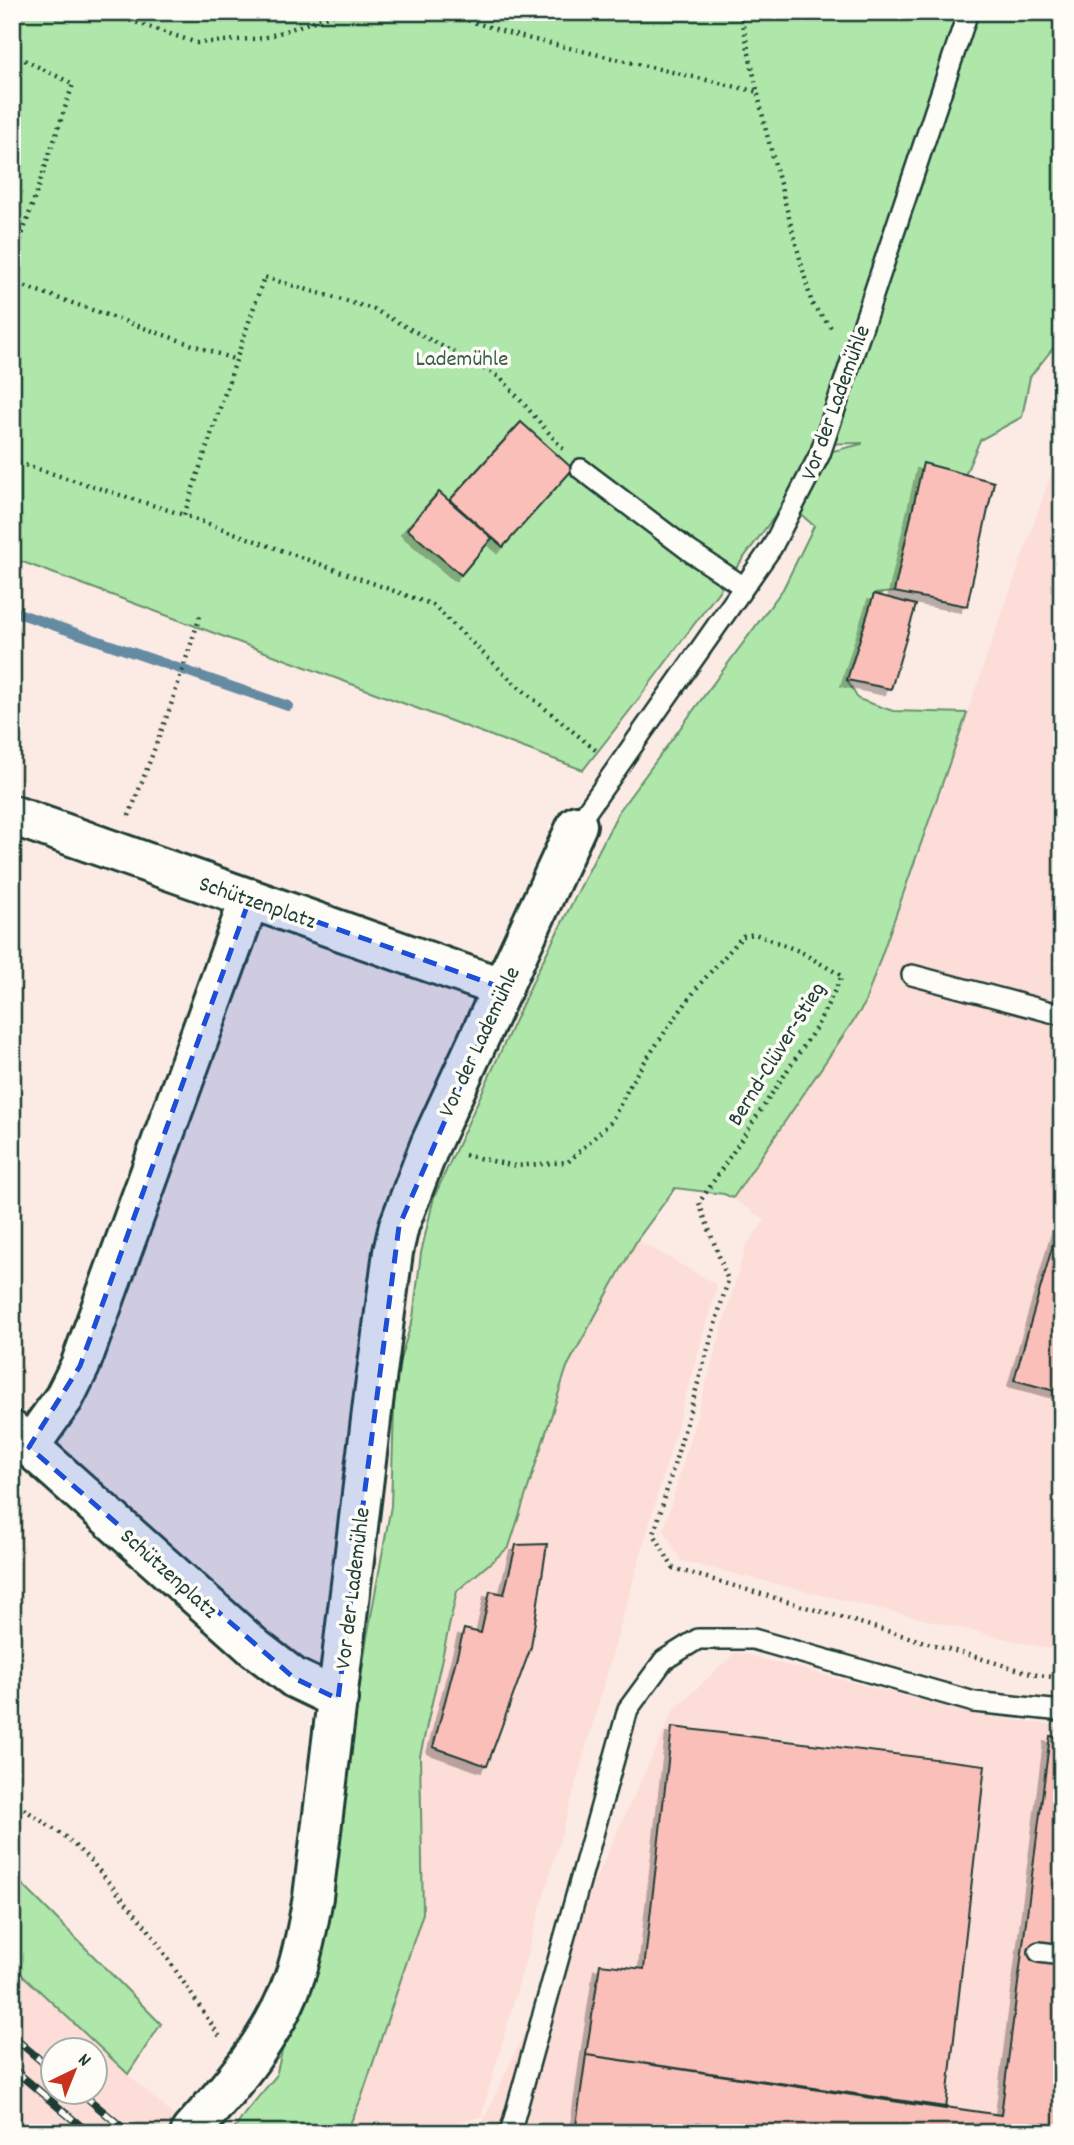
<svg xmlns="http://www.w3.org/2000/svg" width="1074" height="2145" font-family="Dekko,sans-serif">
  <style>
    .built { fill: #fcddd7; fill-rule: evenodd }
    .green { fill: #afe6a9; stroke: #67926e; stroke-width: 2; fill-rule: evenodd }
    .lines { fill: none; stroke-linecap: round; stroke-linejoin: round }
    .stream { stroke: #658ba2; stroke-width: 10 }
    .building { fill: #fbbfb9; stroke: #1f3d34; stroke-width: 2; filter: url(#shadow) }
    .service-casing { stroke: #1f3d34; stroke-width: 24 }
    .minor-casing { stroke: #1f3d34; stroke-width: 44 }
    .path { stroke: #1f3d34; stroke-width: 4.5; stroke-dasharray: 2 5; stroke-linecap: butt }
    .service { stroke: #fdfcf7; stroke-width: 19 }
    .minor { stroke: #fdfcf7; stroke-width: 38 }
    .rail-casing { stroke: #1f3d34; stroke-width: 8 }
    .rail { stroke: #fdfcf7; stroke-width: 5; stroke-dasharray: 16; stroke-linecap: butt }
    .marked { fill: #1d4ed8; fill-opacity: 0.2; stroke: #1d4ed8; stroke-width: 5; stroke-dasharray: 14 9; stroke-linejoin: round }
    .labels { text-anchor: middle; stroke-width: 7; stroke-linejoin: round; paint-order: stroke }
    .park-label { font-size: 23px; fill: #3c5f4b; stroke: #fdfcf7 }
    .street-label { font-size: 23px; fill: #1f3d34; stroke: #fdfcf7 }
  </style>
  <defs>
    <filter id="shadow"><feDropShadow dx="-6" dy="6" stdDeviation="0" flood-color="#0004"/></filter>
  </defs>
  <rect width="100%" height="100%" fill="#fceae4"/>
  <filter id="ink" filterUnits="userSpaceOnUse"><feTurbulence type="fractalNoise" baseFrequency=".0143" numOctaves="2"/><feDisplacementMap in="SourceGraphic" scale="14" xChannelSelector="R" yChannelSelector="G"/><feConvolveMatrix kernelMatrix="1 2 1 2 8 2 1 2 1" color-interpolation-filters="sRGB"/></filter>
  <g filter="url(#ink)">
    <path class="built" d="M1062,444V1652L681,1561L664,1529L746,1246L765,1220L733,1198L864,1005Z
      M637,1240L717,1285L481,2117L451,2123L454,2133H346L361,2099L423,1913L420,1756L457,1591L509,1547L567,1367Z
      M736,1652L977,1715L1062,1726V2133H478L674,1710Z
      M12,1965L134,2080L193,2133H12ZM52,2050H94V2092H52Z"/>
    <path class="green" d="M12,12H1062V337L1030,377L1022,417L980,440L965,475L923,464L894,592L874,594L847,680L858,699L893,711L967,713L864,1005L733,1198L724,1194L675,1188L637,1240L567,1367L509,1547L457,1591L420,1756L423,1913L361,2099L346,2133H232L245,2113L276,2076L309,1938L353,1734L366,1643L391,1506L395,1375L413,1318L421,1253L434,1197L538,970L619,811L783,589L814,526L786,501L631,709L583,770L12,558ZM813,444L862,443V444L821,454Z
      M12,1874L161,2024L128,2074L12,1965Z"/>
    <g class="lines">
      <path class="stream" d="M12,611L288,706"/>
    </g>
    <path class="building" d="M521,422L573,469L503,547L450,500Z
      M923,463L994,482L967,606L894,592Z
      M439,492L492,538L461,575L407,529Z
      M874,594L916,605L891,689L847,680Z
      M1062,1213V1393L1014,1380Z
      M547,1544L531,1647L487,1766L433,1747L464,1629L481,1633L490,1591L504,1594L516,1545Z
      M672,1727L985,1765L946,2109L586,2055L600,1964L644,1969Z
      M1050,1736L1062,1738V2133H575L586,2055L1001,2115Z"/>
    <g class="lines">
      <defs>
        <path id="service" d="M581,469L691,552L744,587
          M577,825L772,547L820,454L968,12
          M912,975L1062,1015
          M1039,1952L1062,1955
          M510,2133L628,1709L664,1660L698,1639H753L974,1702L1062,1711"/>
        <path id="minor" d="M12,815L503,988
          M12,1431L255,1648L294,1678L338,1699
          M29,1447L64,1398L80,1366L250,898
          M191,2131C232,2085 275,2036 295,1976C304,1950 308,1924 313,1897L374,1395L393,1252L399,1226L430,1145L577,825"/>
      </defs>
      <use href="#service" class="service-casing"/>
      <use href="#minor" class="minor-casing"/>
      <path class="path" d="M119,12L126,19L197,43L264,38L341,12
        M450,12L451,15L518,36L758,92
        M740,12L766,131L812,304L833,330
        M12,54L73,84L12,265
        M12,282L236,360
        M563,449L501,378L373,309L264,277L184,515L433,605L514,683L598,752
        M12,461L184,515
        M129,816L170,708L200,616
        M465,1155L515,1166L568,1162L611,1122L635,1076L667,1029L699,985L743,936L755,934L799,951L842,976L817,1026L699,1203L728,1280L654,1534L673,1568L1037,1675L1062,1678
        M12,1801L67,1838L91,1861L148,1929L222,2040"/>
      <use href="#service" class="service"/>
      <use href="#minor" class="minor"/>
      <defs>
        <path id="rail" d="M12,2036L52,2070
          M12,2068L89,2133
          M80,2092L129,2133"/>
      </defs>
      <use href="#rail" class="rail-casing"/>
      <use href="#rail" class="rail"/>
    </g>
  </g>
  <path class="marked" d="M250,898L503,988L399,1226L338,1699L294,1678L29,1447L80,1366Z"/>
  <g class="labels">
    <g class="park-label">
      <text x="462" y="365">Lademühle</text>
    </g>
    <g class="street-label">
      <text transform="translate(834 402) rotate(-70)" y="8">Vor der Lademühle</text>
      <text transform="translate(258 901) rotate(19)" y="8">Schützenplatz</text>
      <text transform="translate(478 1041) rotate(-65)" y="8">Vor der Lademühle</text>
      <text transform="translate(775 1053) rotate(-58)" y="8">Bernd-Clüver-Stieg</text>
      <text transform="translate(170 1572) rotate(42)" y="8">Schützenplatz</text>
      <text transform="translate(351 1588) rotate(-83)" y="8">Vor der Lademühle</text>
    </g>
  </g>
  <rect width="1074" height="2145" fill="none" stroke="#fdfcf7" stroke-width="42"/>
  <rect x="21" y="21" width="1032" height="2103" fill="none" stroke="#1f3d34" stroke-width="2.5" filter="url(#ink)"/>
  <g transform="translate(74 2071) rotate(43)"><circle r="33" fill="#fdfcf7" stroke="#a4b0a9" stroke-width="2"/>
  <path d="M0-5L12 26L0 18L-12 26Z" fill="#c8321e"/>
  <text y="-10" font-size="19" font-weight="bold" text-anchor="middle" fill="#1f3d34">N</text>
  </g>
</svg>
